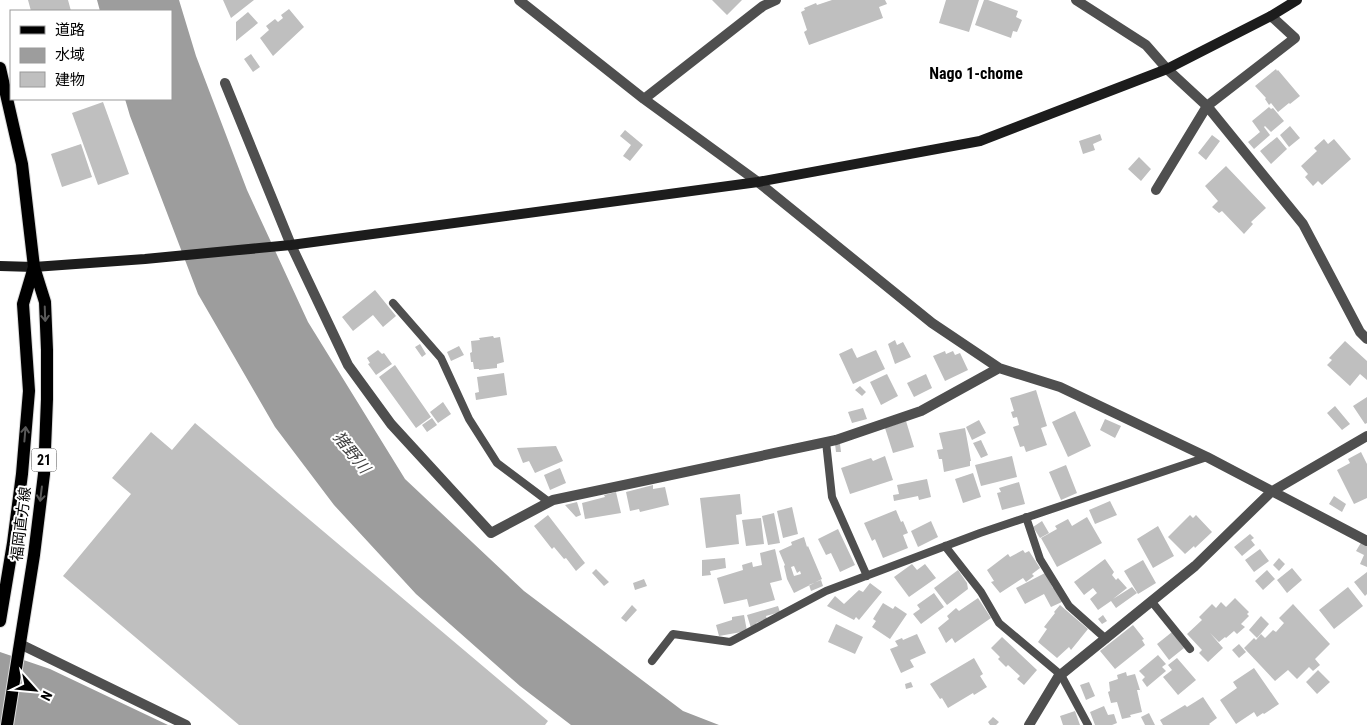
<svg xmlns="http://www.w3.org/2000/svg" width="1367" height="725" font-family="'Roboto Condensed','Noto Sans JP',sans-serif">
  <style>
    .water { fill: #9d9d9d }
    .building { fill: #bfbfbf; fill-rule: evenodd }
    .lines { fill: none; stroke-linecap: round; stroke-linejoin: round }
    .primary-casing { stroke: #dbdbdb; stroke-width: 14 }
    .lane { stroke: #4f4f4f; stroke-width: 8 }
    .street { stroke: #4f4f4f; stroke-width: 10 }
    .secondary { stroke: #1c1c1c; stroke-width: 10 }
    .primary { stroke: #000; stroke-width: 12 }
    .oneway { stroke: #595959 }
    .labels { text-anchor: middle; stroke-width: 4; stroke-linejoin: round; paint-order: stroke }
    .shield { fill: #fff; stroke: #4c4c4c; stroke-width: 1 }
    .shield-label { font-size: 14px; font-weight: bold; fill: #000 }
    .street-label { font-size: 15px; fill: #000; stroke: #fff }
    .neighbourhood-label { font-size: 16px; font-weight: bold; fill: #000; stroke: #fff }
    .water-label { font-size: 16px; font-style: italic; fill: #3e3e3e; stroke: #fff }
  </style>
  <rect width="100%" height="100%" fill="#fff"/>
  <path class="water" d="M97,0H179L196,56L247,190L308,322L405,479L524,591L683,711L719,725H571L520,686L416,594L334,505L275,427L198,294L130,116L125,99H171V11H100Z
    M0,652L50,669L168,725H0Z"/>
  <path class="building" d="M28,0H68L71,11H31Z
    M223,0H254L231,18Z
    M712,0H742L727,15Z
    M832,0H885L887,4L879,7L883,18L809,45L804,32L807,30L801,12L805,10L804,8L816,3L817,5Z
    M946,0H979L969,32L939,23Z
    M984,0H988L1018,11L1016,17L1022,20L1017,32L1013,31L1011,38L975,25Z
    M289,9L304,27L273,56L260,38L269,30L266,26L275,19L278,22L283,18L281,15Z
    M248,12L258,23L236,41V22Z
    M251,54L260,67L253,72L244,59Z
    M1276,69L1277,71L1278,70L1300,96L1290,104L1289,103L1278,112L1271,103L1269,105L1265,99L1266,98L1255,86Z
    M103,102L129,174L98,185L72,113Z
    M1269,107L1271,109L1273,108L1284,121L1271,132L1265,126L1264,127L1270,135L1254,149L1248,142L1260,132L1252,121Z
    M1290,126L1300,138L1289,147L1280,135Z
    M625,130L643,145L630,161L623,156L631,145L620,136Z
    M1100,134L1102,140L1093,144L1095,150L1083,154L1079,141Z
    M1212,135L1220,141L1206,160L1198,153Z
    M1277,137L1287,149L1271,164L1260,151Z
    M1324,139L1328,144L1334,139L1351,159L1322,185L1318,181L1313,186L1305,177L1308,174L1301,166L1317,151L1314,148Z
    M81,144L92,177L62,187L51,154Z
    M1139,157L1151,169L1141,181L1128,169Z
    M1226,166L1266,208L1251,222L1253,224L1244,234L1222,211L1219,213L1212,207L1218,201L1205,186Z
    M375,290L396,316L383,327L373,315L353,331L342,317Z
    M493,336L494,338L500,337L504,362L497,364V368L479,370V369H474L473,362H471L470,353L472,352L471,341L480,340L479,338Z
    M895,340L897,345L903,342L911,357L895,364L888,344Z
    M1345,341L1367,361V380L1360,374L1350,386L1327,365L1332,360L1329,358Z
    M420,344L426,354L422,357L415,347Z
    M459,346L464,355L451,361L447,352Z
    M852,348L857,358L876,350L885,369L853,384L839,354Z
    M378,350L382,354L384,353L392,364L376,375L368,364L370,363L367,358Z
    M945,351L946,354L953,351L955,355L960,353L968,370L945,381L933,356Z
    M395,365L431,417L416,428L379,377Z
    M504,373L507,395L476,400L475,393L479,392L477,377Z
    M887,374L898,396L881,405L870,382Z
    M926,374L932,388L914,397L907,383Z
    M860,386L866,392L862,396L855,390Z
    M1036,390L1047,426L1041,428L1047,445L1026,452L1024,446L1020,447L1013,427L1019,425L1017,417L1013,418L1011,412L1014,411L1010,398Z
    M1367,397V423L1365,424L1353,406Z
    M443,402L451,414L438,423L430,412Z
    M1335,406L1350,424L1342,430L1327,413Z
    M863,408L867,419L852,423L848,412Z
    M1075,411L1091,446L1068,457L1052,422Z
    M432,418L437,425L427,432L422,425Z
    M1105,419L1121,426L1115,438L1100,430Z
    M979,420L986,433L972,440L966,427Z
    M906,421L914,447L893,453L885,428Z
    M195,423L548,721L545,725H239L63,576L131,494L112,478L151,432L172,450Z
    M965,428L971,461H970V466L944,472L942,459H939L937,450L943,449L939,433Z
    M981,440L988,455L981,458L973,443Z
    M835,444H840L841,452H836Z
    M556,446L563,461L535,473L529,461L523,463L517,448Z
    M1361,452L1367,464V498L1354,504L1337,470L1350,463L1348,459Z
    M885,456L893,480L850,494L841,468L871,458L873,461Z
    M1012,456L1017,477L981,486L975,465Z
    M1066,465L1077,493L1061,500L1049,472Z
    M560,468L566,483L550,490L544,475Z
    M973,473L981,497L963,503L955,479Z
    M927,479L931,497L919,500L918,496L894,501L893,495L899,494L897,485Z
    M1019,482L1025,504L1002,510L997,493L1001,492L999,488Z
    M653,485V489L665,487L669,505L640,512L639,509L630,511L626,492Z
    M616,492L621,513L585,519L582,503L605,497L604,495Z
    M740,494L742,514L736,515L739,544L706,548L700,498Z
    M1334,496L1346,504L1342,512L1329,504Z
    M1110,501L1117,515L1095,524L1089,510Z
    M577,502L581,515L576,517L565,505Z
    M792,507L798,534L783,538L777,511Z
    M896,510L901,522L903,521L908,533L903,535L908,548L883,558L875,539L872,541L864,523Z
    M774,513L780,543L768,545L762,516Z
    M548,515L585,563L576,571L566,558L564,559L554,547L552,549L534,526Z
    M1190,515L1193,518L1196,515L1212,532L1195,548L1194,546L1185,554L1168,537Z
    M1087,517L1102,543L1057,567L1041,538L1057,529L1055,526L1068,519L1072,526Z
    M761,518L764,544L746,546L742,520Z
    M931,521L938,537L918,547L911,531Z
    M1042,521L1049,533L1040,538L1033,527Z
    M1158,526L1174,556L1153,568L1137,539Z
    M838,529L855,565L840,572L831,553L826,555L818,539Z
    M1250,534L1254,538L1251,540L1255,545L1242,556L1234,547Z
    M804,537L807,547L808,546L822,579L794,593L787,579L784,566L785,565L779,551L792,545L791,542ZM794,566L797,573L800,571L801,574L794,576L791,567Z
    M1362,541L1367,544V567L1360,564L1364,555L1356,551Z
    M775,549L782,580L770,583L775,600L749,607L747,599L724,604L717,578L743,570L742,565L752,562L753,567L762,565L760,553Z
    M1260,549L1269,561L1254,572L1245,560Z
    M1023,550L1025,553L1029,551L1040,568L1032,574L1034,576L1026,582L1023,578L1000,593L991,582L994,581L987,570L1008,554L1010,557Z
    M725,558L726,568L710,571L711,575L702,576V560Z
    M1279,558L1285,564L1279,571L1273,565Z
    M1105,559L1114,572L1112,575L1116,580L1118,578L1127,588L1113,599L1132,587L1137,593L1116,608L1111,601L1098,610L1090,599L1097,593L1093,588L1084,595L1074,582Z
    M1143,560L1156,583L1138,594L1124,571Z
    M912,564L917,570L925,564L936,578L909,597L894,577Z
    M1292,568L1302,580L1287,593L1277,580Z
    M596,569L609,582L604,586L592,573Z
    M958,570L967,583L968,589L947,605L934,588Z
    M1267,570L1275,579L1263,590L1255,581Z
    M1367,572V594L1365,596L1354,582Z
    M1045,573L1053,588L1057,587L1064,601L1051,607L1044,594L1025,604L1016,588Z
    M644,579L647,586L635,590L633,583Z
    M821,580L823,586L811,591L809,585Z
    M870,583L882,592L859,620L856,617L854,620L827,606L835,596L844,604L859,590L863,592Z
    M1348,587L1363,606L1334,629L1319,610Z
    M934,593L944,607L921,624L913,614L920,609L917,605Z
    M978,598L991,618L955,643L952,638L946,643L938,628L949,619L947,616L956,608L959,611Z
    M1235,598L1249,612L1247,614L1249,616L1241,624L1245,627L1237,634L1234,631L1226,638L1225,637L1219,642L1210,633L1223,648L1208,662L1199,653L1202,650L1187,634L1202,620L1199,617L1212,604L1216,608L1221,602L1226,607Z
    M883,603L893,609L895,606L907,614L890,639L872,627L876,621L873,619Z
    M1293,604L1330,644L1315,659L1320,665L1313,671L1309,667L1297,679L1288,670L1275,681L1244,648L1254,638L1256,640L1261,634L1265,638L1273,630L1276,632L1284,623L1279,618Z
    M632,605L637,610L626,622L621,618Z
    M1060,605L1088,629L1071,650L1069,647L1057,658L1038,642L1047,629L1044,627L1055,613L1054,612Z
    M778,606L780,612L766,616L767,619L756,623L757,626L751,628L747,615Z
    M744,615L747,631L719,636L716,625L732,620V617Z
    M1103,615L1107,621L1102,624L1098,619Z
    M1261,616L1269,624L1257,638L1249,630Z
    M836,624L863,637L855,654L828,642Z
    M1133,625L1144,639L1142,640L1145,645L1115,669L1100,651Z
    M1172,632L1184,648L1169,660L1157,644Z
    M917,634L926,653L910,660L914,667L901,673L890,649L898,646L895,641L902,638L903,640Z
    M1002,637L1037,670L1024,685L1017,679L1020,676L1008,665L1006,667L998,659L1000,657L991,648Z
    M1239,644L1246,652L1239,658L1232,650Z
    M1158,655L1166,664L1162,667L1166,671L1147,687L1142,680L1145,677L1139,671Z
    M974,658L983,674L980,676L987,687L974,695L973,693L948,708L942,698L940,699L930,684Z
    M1177,658L1196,680L1178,695L1163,677L1172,670L1168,665Z
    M1254,668L1279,704L1264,714L1263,713L1257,717L1254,712L1236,724L1220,700L1237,688L1233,682Z
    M1318,670L1330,682L1317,694L1306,682Z
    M1126,672L1127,676L1135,674L1140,690H1137L1142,712L1130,715L1131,717L1122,719L1117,702L1111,703L1108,692L1110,691L1109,682L1118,679L1117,675Z
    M911,682L913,687L906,689L905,684Z
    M1089,682L1095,696L1086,700L1080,685Z
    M1203,697L1217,718L1209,724L1210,725H1163L1160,720L1185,705L1187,707Z
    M1104,706L1108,715L1114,714L1117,723L1112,725H1095L1090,712Z
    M1075,711L1080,725H1063L1060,716Z
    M1149,713L1155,725H1145L1141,717Z
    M993,717L999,722L996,725H990L988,722Z"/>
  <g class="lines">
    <defs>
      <path id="primary" d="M0,68L22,164L34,267L45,302L47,350V399L44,474L34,555L7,725
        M0,621L13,543L22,474L29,391L23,304L34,267"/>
    </defs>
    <use href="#primary" class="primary-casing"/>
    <path class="lane" d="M393,303L441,358L469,419L497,463L549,502
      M826,442L832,497L867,576
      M1026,517L1040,559L1069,606L1106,639
      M945,546L981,592L999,623L1061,675L1088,725
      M1152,602L1190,649
      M652,661L673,634L730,642L826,591L980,533L1207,457"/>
    <path class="street" d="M519,0L644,99L758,182L932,323L999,368L1060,387L1207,457L1367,541
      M1076,0L1146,45L1167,69L1207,106L1303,224L1360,332L1367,339
      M225,83L291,245L348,365L391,424L491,533L553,500L836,440L921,411L999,368
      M644,99L763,6L776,0
      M1156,190L1207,106L1295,38L1271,16
      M20,644L186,725
      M1029,725L1058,677L1195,566L1271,492L1367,436"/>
    <path class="secondary" d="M0,266L34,267L145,259L291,245L758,182L980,141L1167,69L1271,16L1297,0"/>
    <use href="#primary" class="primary"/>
  </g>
  <defs><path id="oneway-shaft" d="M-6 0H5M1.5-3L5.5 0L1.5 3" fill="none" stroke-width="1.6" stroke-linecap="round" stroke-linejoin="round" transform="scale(1.25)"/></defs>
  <g class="oneway">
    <use href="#oneway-shaft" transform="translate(45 314) rotate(88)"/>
    <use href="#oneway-shaft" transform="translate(25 434) rotate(-85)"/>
    <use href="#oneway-shaft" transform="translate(41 494) rotate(97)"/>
  </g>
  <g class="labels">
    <rect class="shield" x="31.5" y="448.5" width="25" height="23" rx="4"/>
    <g class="shield-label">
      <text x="44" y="465">21</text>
    </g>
    <g class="street-label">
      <text transform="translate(21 524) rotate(-83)" y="5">福岡直方線</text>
    </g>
    <g class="neighbourhood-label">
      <text x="976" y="79">Nago 1-chome</text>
    </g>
    <g class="water-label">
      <text transform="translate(352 452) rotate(51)" y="6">猪野川</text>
    </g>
  </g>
  <rect x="10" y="10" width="162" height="90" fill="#ffffff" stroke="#999999"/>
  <rect x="20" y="26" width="25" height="8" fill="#000000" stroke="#999999"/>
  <text x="55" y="35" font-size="15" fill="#000000">道路</text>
  <rect x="20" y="48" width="25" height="15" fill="#9d9d9d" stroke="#999999"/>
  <text x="55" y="60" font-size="15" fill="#000000">水域</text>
  <rect x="20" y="72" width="25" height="15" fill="#bfbfbf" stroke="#999999"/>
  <text x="55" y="85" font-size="15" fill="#000000">建物</text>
  <g transform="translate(35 690) rotate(117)" stroke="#ffffff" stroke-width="4" paint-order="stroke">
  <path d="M0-4L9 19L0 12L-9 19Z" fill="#000000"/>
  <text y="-8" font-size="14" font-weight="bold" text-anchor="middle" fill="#000000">N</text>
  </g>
</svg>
